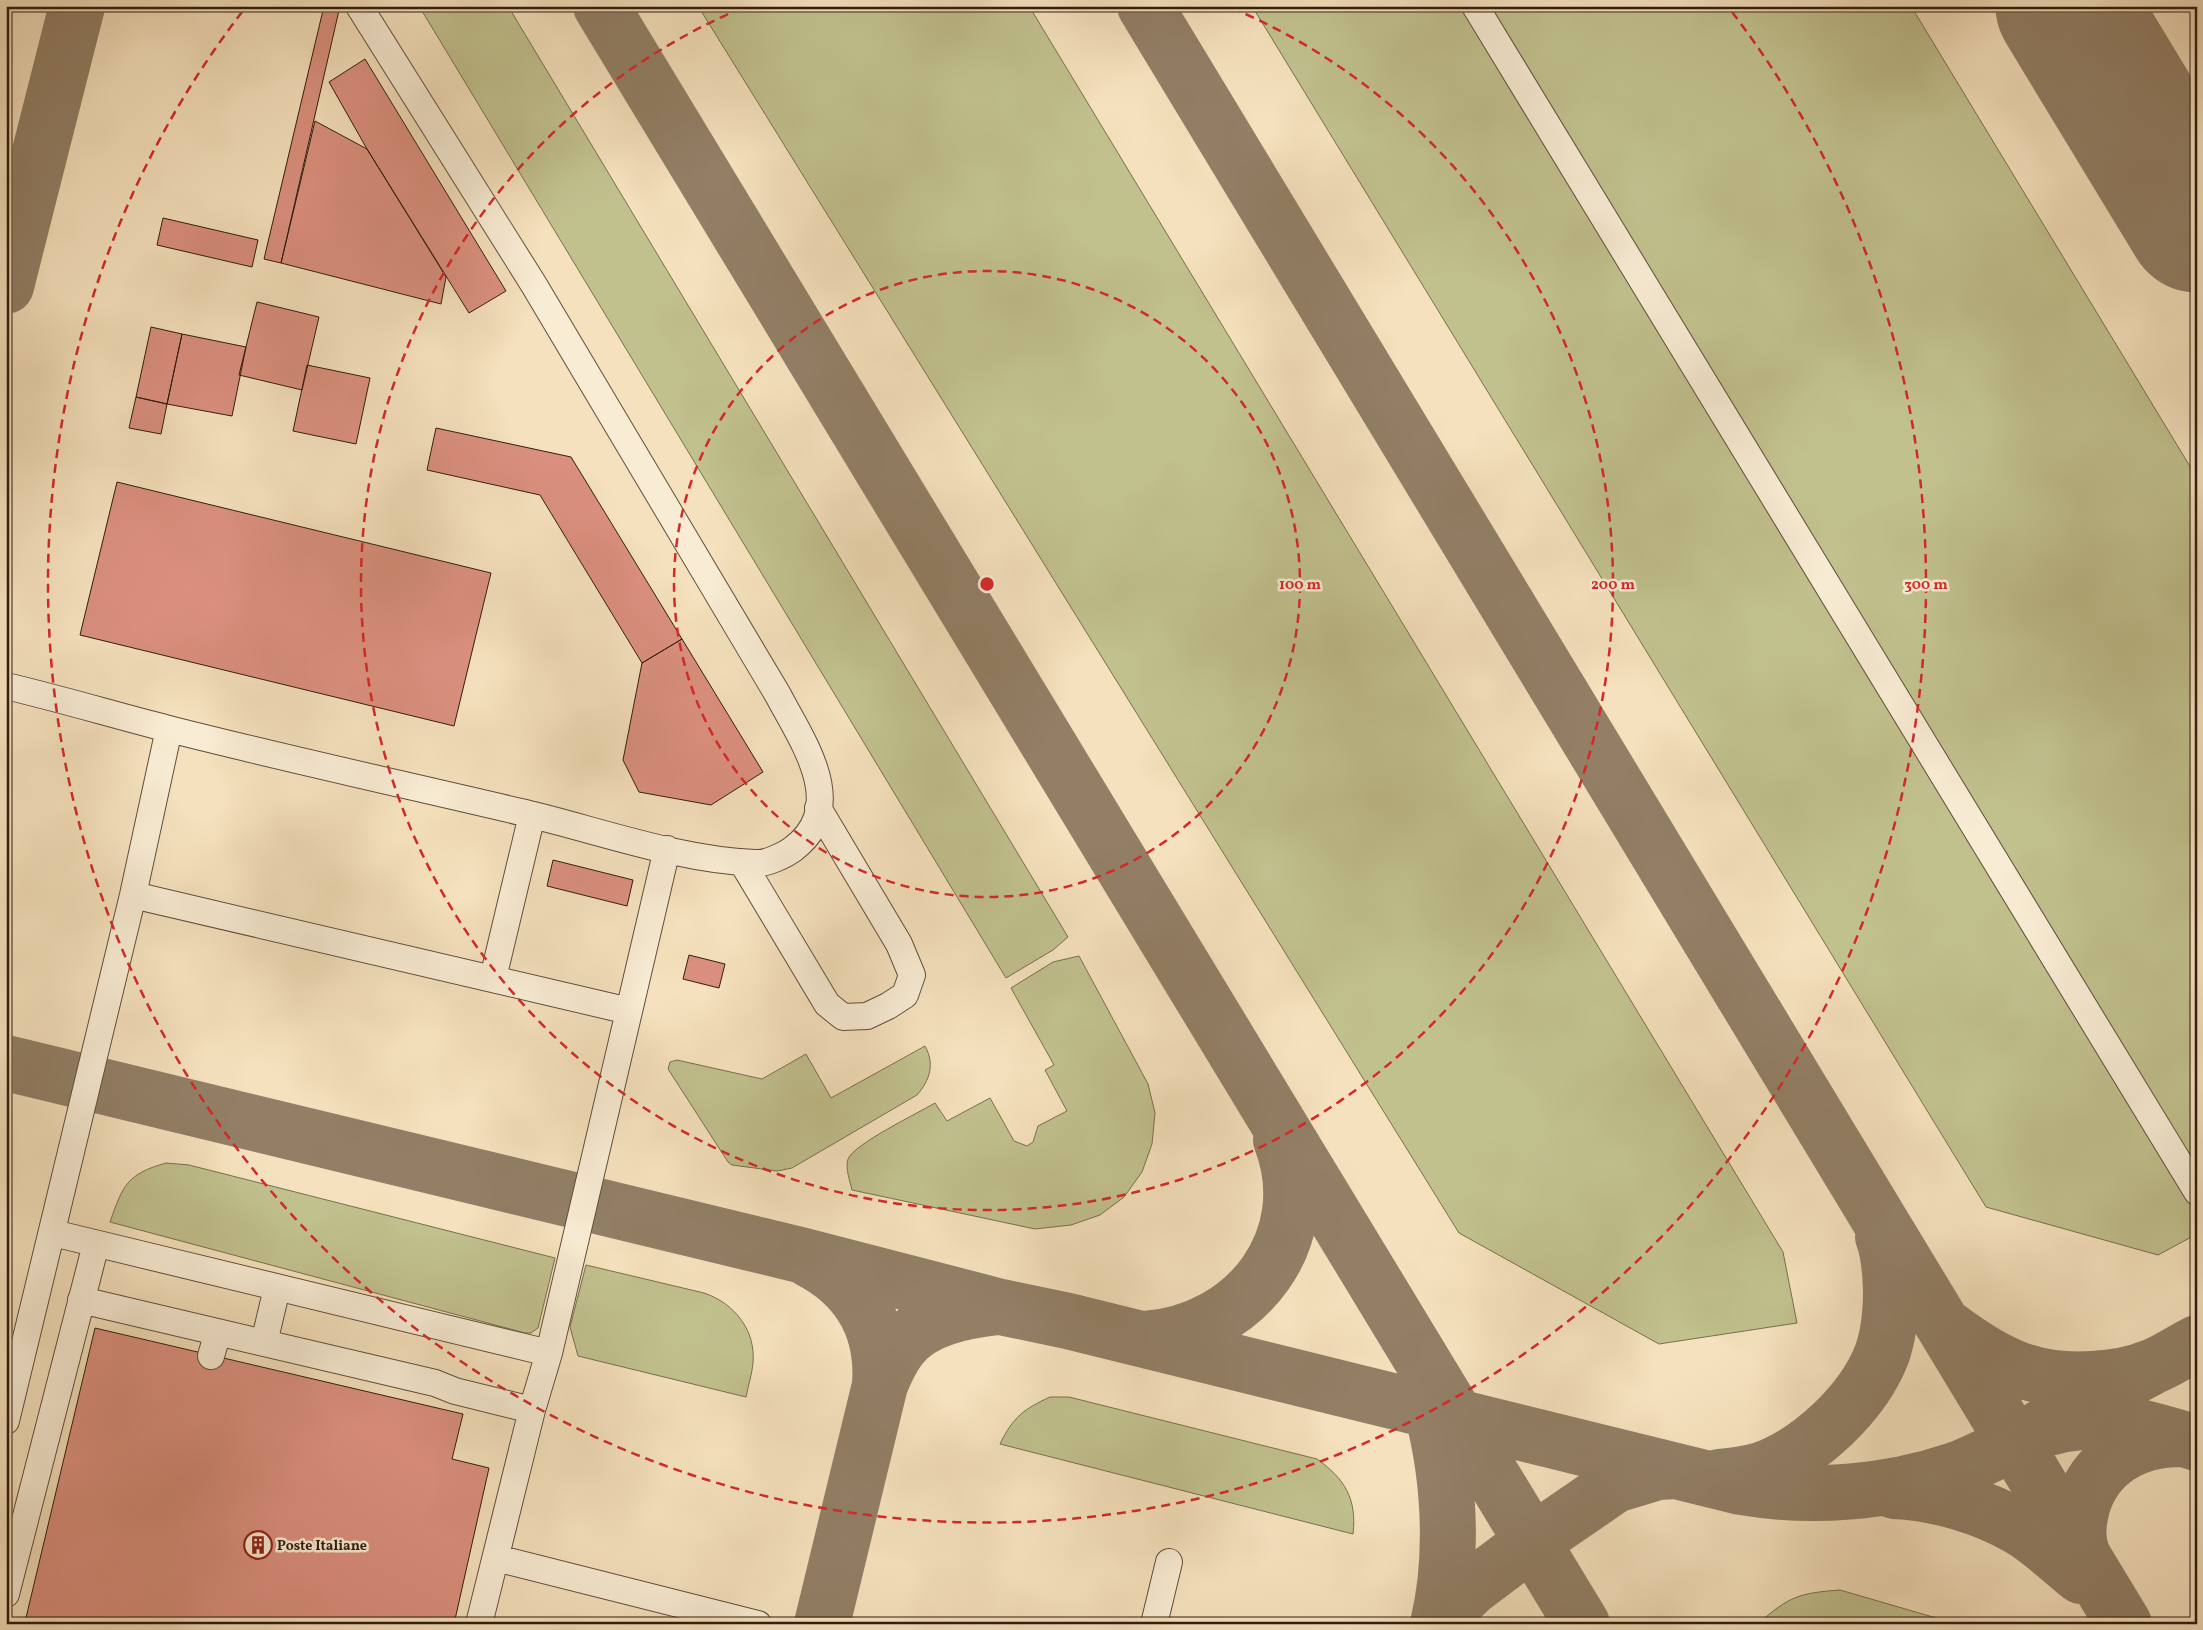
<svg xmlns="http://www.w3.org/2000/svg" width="2203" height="1630" font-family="Vollkorn,serif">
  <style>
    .green { fill: #c1c18e; stroke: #786f4e }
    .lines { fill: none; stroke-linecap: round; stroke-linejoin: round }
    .taxiway { stroke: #927f66; stroke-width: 56 }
    .runway { stroke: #927f66; stroke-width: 141 }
    .building { fill: #db907f; stroke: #301d0e }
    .minor-casing { stroke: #614e3a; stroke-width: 28 }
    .minor { stroke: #f8ecd4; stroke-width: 26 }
    .ring { fill: none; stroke: #d62828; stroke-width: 2.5; stroke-dasharray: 9 6 }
    .labels { text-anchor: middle; stroke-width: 5; stroke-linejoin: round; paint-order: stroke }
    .poi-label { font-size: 14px; font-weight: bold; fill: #301d0e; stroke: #f8ecd4; text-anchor: start }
    .centre { fill: #d62828; stroke: #f8ecd4; stroke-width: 2.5 }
    .ring-label { font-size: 15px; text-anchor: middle; font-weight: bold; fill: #d62828; stroke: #f8ecd4; stroke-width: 5; stroke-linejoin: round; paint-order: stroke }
  </style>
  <rect width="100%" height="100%" fill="#f5e1bd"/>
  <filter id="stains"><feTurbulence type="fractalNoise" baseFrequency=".004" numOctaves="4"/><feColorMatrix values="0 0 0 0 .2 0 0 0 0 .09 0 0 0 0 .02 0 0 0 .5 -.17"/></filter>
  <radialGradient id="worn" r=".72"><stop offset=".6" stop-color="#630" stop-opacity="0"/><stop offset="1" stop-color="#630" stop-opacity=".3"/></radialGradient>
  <path class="green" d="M419,6H508L1068,937L1053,950L1006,978Z
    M698,6H1029L1783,1252L1797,1323L1659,1344L1459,1233Z
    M1252,6H1911L2197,478V1234L2158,1255L1986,1207Z
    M1079,956L1148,1084L1155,1113L1152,1144L1142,1172L1124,1197L1100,1215L1071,1225L1035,1229L852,1190C850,1181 845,1168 848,1159C854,1144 918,1113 935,1103L947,1121L990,1098L1014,1141L1027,1146L1033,1142L1038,1126L1067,1111L1045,1070L1054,1065L1011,988L1053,962Z
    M925,1046C935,1064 930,1080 917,1095L792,1168L777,1171L732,1165L728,1162L668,1069L670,1062L677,1060L762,1079L806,1054L831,1098Z
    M166,1163L189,1165L555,1258L538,1328L531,1333H525L110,1222C123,1185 127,1174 166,1163Z
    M586,1265L704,1293C734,1303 756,1330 753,1363C752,1374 748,1386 746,1397L578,1356L570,1327Z
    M1050,1397H1069L1317,1459C1345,1479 1357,1499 1353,1534L1000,1444C1013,1417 1024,1409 1050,1397Z
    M1840,1590L1957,1624H1758C1789,1596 1800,1593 1840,1590Z"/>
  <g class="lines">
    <path class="taxiway" d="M601,6L1582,1624
      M1145,6L2124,1624
      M6,286L77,6
      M6,1063L800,1255L1001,1307L1068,1321L1741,1487C1811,1499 1887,1493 1955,1470C1983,1460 2010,1444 2037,1430C2074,1409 2112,1388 2150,1368
      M810,1260C860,1286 884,1329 880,1385L822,1624
      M1949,1329C1996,1364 2033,1383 2093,1379C2112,1378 2132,1375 2149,1368C2166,1362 2181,1351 2197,1343
      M1145,1339C1246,1332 1319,1239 1281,1140
      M880,1385C885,1372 891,1359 900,1347C922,1318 964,1311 997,1307
      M1428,1398C1449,1466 1455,1554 1438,1624
      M2052,1427C2107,1413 2145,1428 2197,1443
      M1719,1477C1733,1476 1747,1474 1761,1470C1810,1453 1863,1403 1882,1354C1889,1334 1891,1311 1891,1290C1890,1272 1890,1254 1883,1237
      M1894,1491C1936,1493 1983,1506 2020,1528C2042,1541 2061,1560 2081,1576
      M2083,1556C2076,1539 2078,1524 2082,1507C2095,1461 2135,1439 2181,1439
      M1439,1619L1472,1587L1532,1542L1615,1485L1658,1472L1676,1471"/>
    <path class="runway" d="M2066,6L2197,222"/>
  </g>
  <path class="building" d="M324,6H340L281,263L264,259Z
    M365,59L506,291L469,313L367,149L329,82Z
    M315,121L367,149L446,277L441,304L281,263Z
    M163,218L258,240L252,267L157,245Z
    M257,302L319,317L302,390L239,375Z
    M151,327L182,334L167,404L136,397Z
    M182,334L246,347L232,416L167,404Z
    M307,365L370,378L356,444L293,431Z
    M136,397L167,404L161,434L129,428Z
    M436,428L571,457L682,639L642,663L540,495L427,470Z
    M117,482L491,573L454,726L80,635Z
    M682,639L763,772L711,805L639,792L623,760L642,663Z
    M553,860L633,880L627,906L547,886Z
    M689,955L725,964L719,988L683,979Z
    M95,1328L463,1414L452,1459L489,1468L454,1624L25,1622Z"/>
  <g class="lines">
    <defs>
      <path id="minor" d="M1475,6L2197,1192
        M6,686C61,699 114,715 169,729C287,759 406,785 525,813C600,831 679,860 756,863C766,864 785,855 793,849C850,806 802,741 778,695L534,285L359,6
        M742,862L827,1004L843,1017L867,1016L888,1006L905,995L912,975L899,944L818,808
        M133,895L629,1011
        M493,978L532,815
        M53,1233L549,1353
        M81,1300L435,1383L455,1391L532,1410
        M264,1343L277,1288
        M211,1356L218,1332
        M6,1421L133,895L169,729
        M496,1558L758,1624
        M6,1594L96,1244
        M479,1624L532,1410L549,1353L667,849
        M1154,1624L1169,1562"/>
    </defs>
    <use href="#minor" class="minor-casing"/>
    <use href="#minor" class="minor"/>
  </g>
  <g class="ring">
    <circle cx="987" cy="584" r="313"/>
    <path d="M1232 8A626 626 0 1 1 742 8"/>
    <path d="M1732 12A939 939 0 1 1 242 12"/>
  </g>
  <defs>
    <symbol id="building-ring" viewBox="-11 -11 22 22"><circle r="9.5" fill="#f8ecd4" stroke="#8f2418" stroke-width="1.5"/><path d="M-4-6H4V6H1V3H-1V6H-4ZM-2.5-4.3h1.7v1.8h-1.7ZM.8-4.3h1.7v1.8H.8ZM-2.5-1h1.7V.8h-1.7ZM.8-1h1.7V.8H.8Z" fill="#8f2418"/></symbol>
  </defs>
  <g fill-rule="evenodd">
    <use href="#building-ring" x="242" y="1529" width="32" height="32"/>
  </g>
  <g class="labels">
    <g class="poi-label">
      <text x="277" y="1550">Poste Italiane</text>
    </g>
  </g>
  <circle cx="987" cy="584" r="8" class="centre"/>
  <g class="ring-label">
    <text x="1300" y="589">100 m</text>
    <text x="1613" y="589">200 m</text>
    <text x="1926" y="589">300 m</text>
  </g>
  <rect width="2203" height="1630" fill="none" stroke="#f5e1bd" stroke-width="25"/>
  <rect x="8" y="8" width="2188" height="1615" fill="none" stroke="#301d0e" stroke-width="2.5"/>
  <rect x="12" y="12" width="2178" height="1605" fill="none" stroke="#301d0e"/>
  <rect width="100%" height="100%" filter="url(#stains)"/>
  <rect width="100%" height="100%" fill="url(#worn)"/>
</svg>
